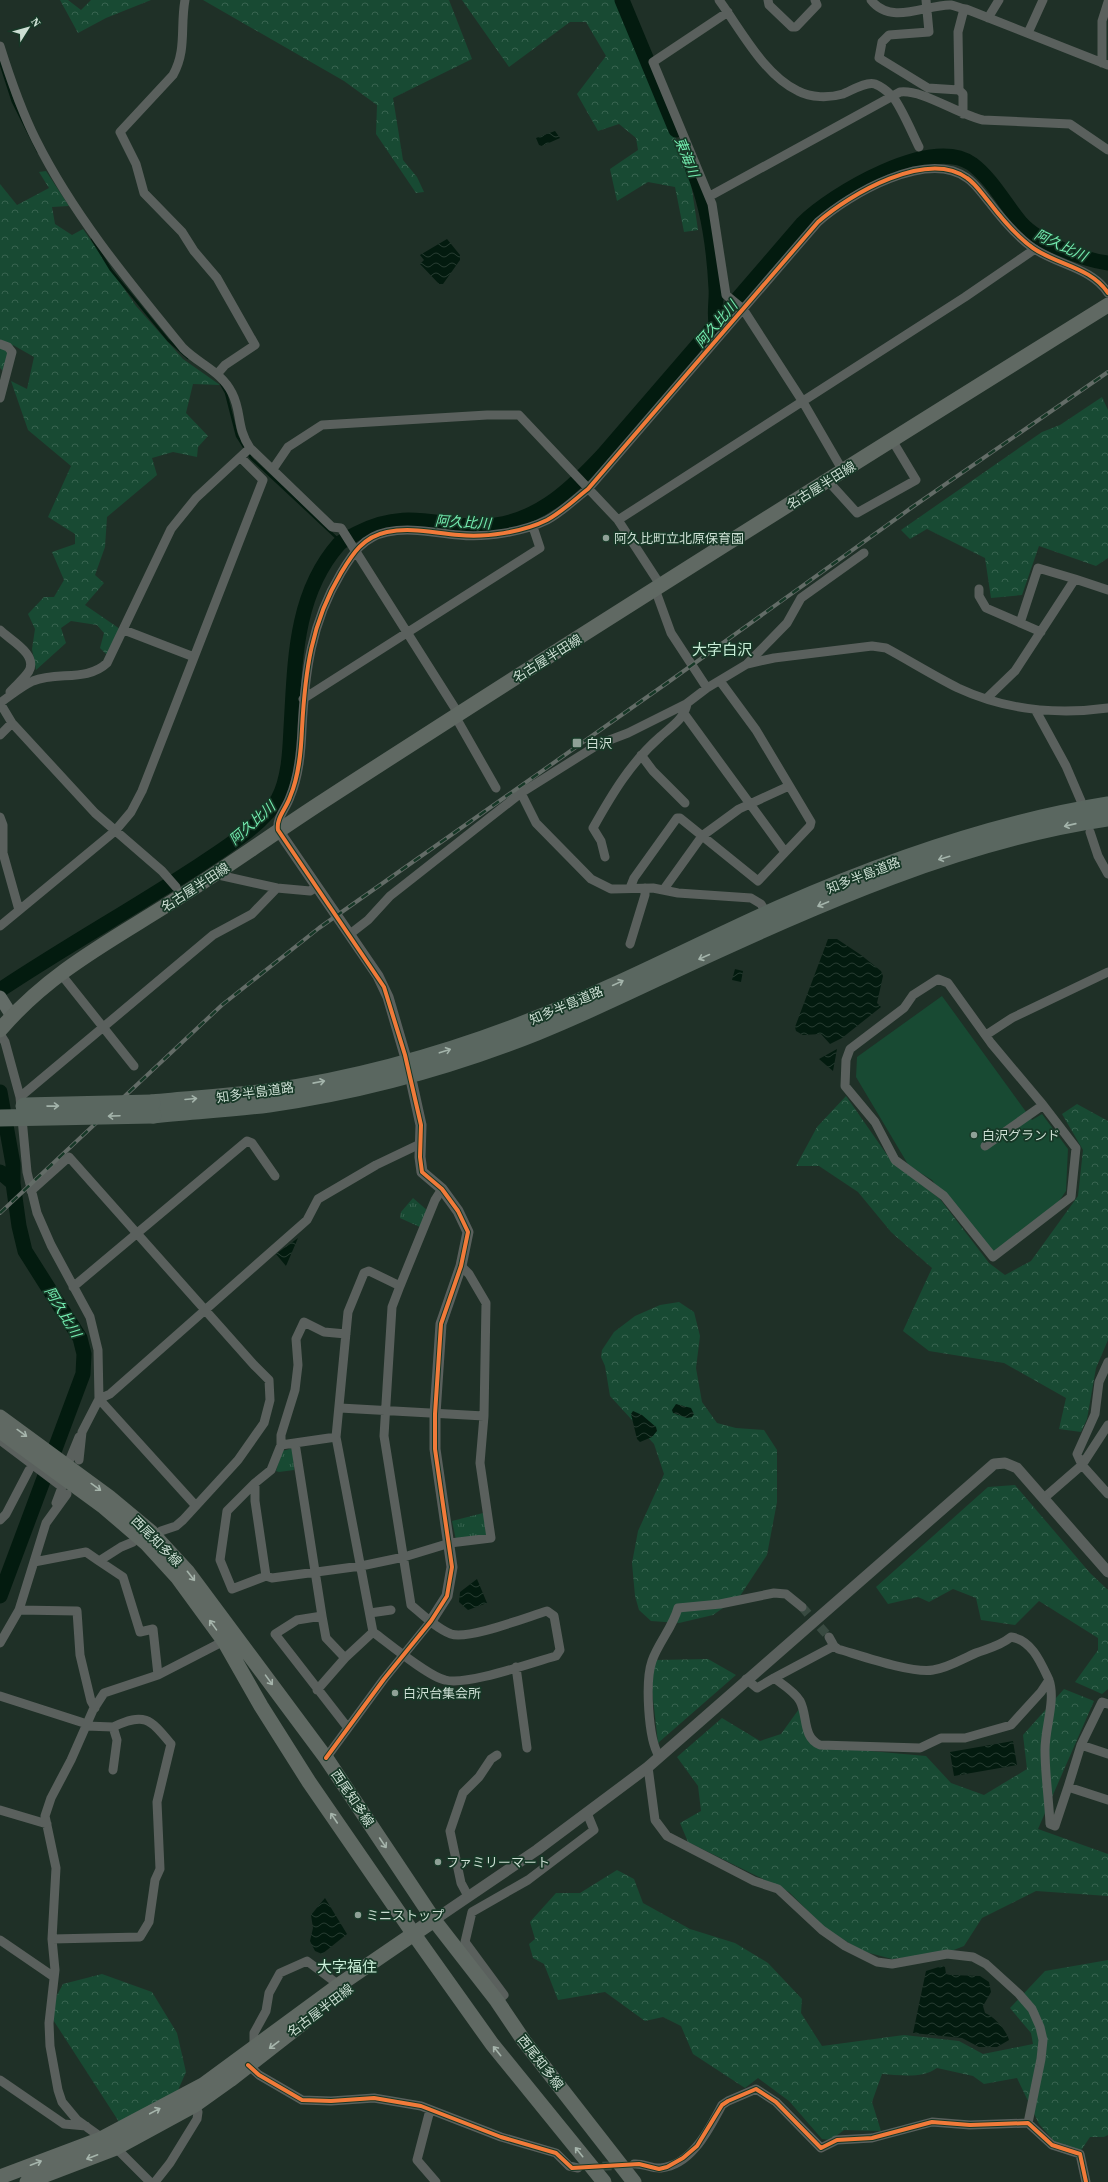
<svg xmlns="http://www.w3.org/2000/svg" width="1108" height="2182" font-family="'Source Serif 4','Noto Sans JP',serif">
  <style>
    .grass { fill: #184a33 }
    .forest { fill: url(#forest-crowns) }
    .park { fill: url(#park-tufts) }
    .water { fill: url(#water-waves) }
    .lines { fill: none; stroke-linecap: round; stroke-linejoin: round }
    .stream { stroke: #031b0f; stroke-width: 2.5 }
    .river { stroke: #031b0f; stroke-width: 15 }
    .minor-tunnel { stroke: #394a41; stroke-width: 9; stroke-dasharray: 9 4.5; stroke-linecap: butt }
    .minor { stroke: #5a605d; stroke-width: 9 }
    .tertiary { stroke: #5a605d; stroke-width: 11 }
    .secondary { stroke: #636c67; stroke-width: 13 }
    .primary { stroke: #606963; stroke-width: 15 }
    .motorway { stroke: #5a6760; stroke-width: 17 }
    .rail-casing { stroke: #636c67; stroke-width: 4 }
    .rail { stroke: #173827; stroke-width: 2.5; stroke-dasharray: 8; stroke-linecap: butt }
    .motorway-bridge { stroke: #5a6760; stroke-width: 17 }
    .cycleway-casing { stroke: #173827; stroke-width: 6 }
    .cycleway { stroke: #f17a3a; stroke-width: 4 }
    .oneway { stroke: #a4b4ab }
    .oneway2 { stroke: #a6b5ac }
    .poi-dot { fill: #8fa197; stroke: #173827; stroke-width: 1.5 }
    .labels { text-anchor: middle; stroke-width: 3.5; stroke-linejoin: round; paint-order: stroke }
    .street-label { font-size: 13px; fill: #ccded3; stroke: #173827 }
    .poi-label { font-size: 13px; fill: #ccded3; stroke: #173827; text-anchor: start }
    .water-label { font-size: 14px; font-style: italic; fill: #73ecaf; stroke: #173827 }
    .quarter-label { font-size: 15px; fill: #c9eed8; stroke: #173827 }
  </style>
  <defs>
    <pattern id="forest-crowns" width="20" height="18" patternUnits="userSpaceOnUse"><rect width="20" height="18" fill="#184a33"/><path d="M2 6a3 3 0 1 1 6 0M12 15a3 3 0 1 1 6 0" fill="none" stroke="#386450"/></pattern>
    <pattern id="park-tufts" width="24" height="20" patternUnits="userSpaceOnUse"><rect width="24" height="20" fill="#184a33"/><path d="M3 7l-1-3M5 7V3M7 7l1-3M15 17l-1-3M17 17v-4M19 17l1-3" fill="none" stroke="#386450"/></pattern>
    <pattern id="water-waves" width="16" height="10" patternUnits="userSpaceOnUse"><rect width="16" height="10" fill="#031b0f"/><path d="M0 5q4-4 8 0t8 0" fill="none" stroke="#273c31"/></pattern>
  </defs>
  <rect width="100%" height="100%" fill="#1f3027"/>
  <path class="grass" d="M942,996L1032,1120L1042,1114L1068,1149L1066,1191L1049,1216L992,1259L932,1180L909,1166L856,1077L857,1057Z"/>
  <path class="forest" d="M60,0H68L81,10L91,0H151L106,18L78,33Z
    M203,0H449L472,59L393,98L403,160L417,177L424,192L416,193L376,134L377,105L344,81Z
    M462,0H618L689,170L698,230L684,232L675,187L648,182L617,201L610,169L638,150L636,138L619,124L598,131L577,94L606,56L586,22H570L509,67Z
    M46,171L69,206L52,207L55,224L72,235L83,229L136,306L183,359L220,385L193,384L186,413L208,436L198,447L197,457L173,452L152,458L157,475L107,517L105,547L95,575L104,583L85,605L120,629L108,656L100,648L104,633L97,625L71,621L61,628L66,643L36,670L32,649L35,629L28,614L44,597H54L64,580L52,552L75,544V534L48,517L71,466L28,430L11,381L27,389L34,357L13,345L3,371L0,368V184L17,205L49,188L39,172Z
    M1102,397L1108,410V558L1096,566L1039,546L1022,595L991,598L985,558L927,529L910,539L901,530L1042,432L1060,425Z
    M846,1096L892,1162L940,1199L989,1263L1005,1275L1031,1261L1078,1196L1083,1150L1062,1114L1077,1104L1108,1121V1340L1096,1368L1087,1419L1081,1432L1059,1429L1066,1398L1004,1363L929,1351L903,1331L932,1268L891,1232L858,1192L819,1166H796L817,1127Z
    M679,1302L694,1312L700,1336L696,1368L702,1402L717,1423L736,1428L764,1430L777,1450V1502L767,1555L740,1596L713,1615L679,1623L651,1621L639,1610L635,1596L632,1563L638,1531L664,1474L654,1444L610,1396L605,1366L601,1357L602,1350L614,1332L635,1316L660,1305Z
    M1015,1485L1090,1573L1108,1590V1689L1102,1694L1075,1682L1098,1650V1638L1039,1601L1015,1625L981,1620L976,1598L953,1589L929,1602L918,1597L888,1604L876,1587L988,1487Z
    M708,1659L736,1675L658,1743L651,1681L655,1660Z
    M1064,1689L1094,1701L1038,1829L1108,1854V1896L1036,1891L982,1918L964,1946L946,1953L892,1959L862,1951L825,1928L789,1892L688,1842L680,1823L701,1811L698,1786L677,1757L722,1718L760,1741L781,1734L799,1709L814,1746L926,1756L951,1783L984,1795L1027,1769L1023,1735Z
    M617,1870L634,1879L643,1903L690,1929L735,1943L768,1963L802,1999L801,2013L822,2046L904,2035L959,2041L983,2054L1033,2044L1031,2033L1010,2008L1045,1971L1108,1960V2135L1104,2137H1090L1080,2152L1055,2142L1039,2124L1017,2078L984,2084L973,2076L937,2068C922,2079 900,2075 882,2074L872,2102L881,2131L844,2130L831,2140L822,2139L789,2101L758,2078L745,2088L693,2054L681,2026L663,2017L645,2021L605,1992L558,2000L544,1964L533,1958L529,1944L535,1939L530,1922L556,1893H580Z
    M102,1974L152,1992L177,2033L186,2072L168,2113L123,2128L48,2012L63,1984Z"/>
  <path class="park" d="M413,1198L428,1211L422,1228L400,1218L401,1212Z
    M293,1448L294,1470L279,1472L276,1471L282,1451Z
    M487,1512L491,1538L456,1540L452,1521Z"/>
  <path class="water" d="M555,131L560,138L542,146L539,145L536,138Z
    M447,239L460,255V260L443,284H439L420,264L424,260L420,255Z
    M828,939H837L861,955L881,971L883,976L877,1003L881,1007L842,1038L830,1044L821,1034L803,1035L796,1031L795,1027Z
    M735,969L743,971L741,982L732,980Z
    M837,1049L833,1071L819,1059Z
    M298,1238L286,1266L276,1254Z
    M676,1404L691,1408L694,1414L692,1417L687,1418L673,1413L672,1410Z
    M633,1411L642,1415L656,1427L657,1431L652,1437L640,1442L637,1439L631,1414Z
    M477,1579L487,1603L468,1610L459,1602L460,1592Z
    M1013,1741L1017,1765L954,1776L950,1752Z
    M325,1898L347,1934L322,1954L315,1951L310,1941L313,1928L311,1915Z
    M942,1966L945,1967L946,1974L950,1975L980,1976L989,1982L991,1992L983,2006L985,2013C995,2017 1006,2030 1009,2040L997,2047H979L962,2038L913,2033L926,1971Z"/>
  <g class="lines">
    <path class="stream" d="M0,62L13,102L38,152
      M92,239L111,270L168,340L188,358
      M221,384L226,393L237,436L251,458L341,542"/>
    <path class="river" d="M622,0L676,130
      M693,170C709,207 714,249 716,288C717,299 714,311 716,322
      M0,990C63,948 129,911 192,870C218,853 263,825 278,799C289,779 290,750 291,728C295,664 294,595 339,544C344,539 352,536 358,533C412,505 445,532 496,525C542,518 573,487 603,455L803,223C832,194 931,135 972,164C992,179 1005,204 1021,223C1038,242 1083,260 1108,263
      M0,1092L13,1164V1183L19,1226L25,1251L80,1338L84,1354L83,1374L0,1596
      M0,1172L13,1183"/>
    <path class="minor-tunnel" d="M802,1607L829,1637
      M589,2167L624,2165"/>
    <path class="minor" d="M185,0C180,27 187,50 173,75L120,132L136,164L144,193L182,232L194,251L217,278L255,345L225,365L218,373
      M719,0C741,30 764,75 798,91C811,98 829,98 843,94C851,91 866,81 875,84C880,86 888,92 892,96C900,104 913,135 919,147
      M768,0L769,5L792,27H796L817,5L815,0
      M871,0C891,26 927,4 951,5C956,6 961,9 966,9L1108,65
      M926,0L929,32L889,35L882,42L879,58L928,88L959,90
      M728,12L653,62L712,204L726,295L743,309L803,402L843,471
      M988,18L999,0
      M1028,33L1043,0
      M0,46C10,78 21,110 36,140C74,216 130,283 183,348C200,365 221,371 232,393C242,412 236,427 250,448L332,527L341,528L458,713
      M1102,63V21L1108,2
      M963,114V94L959,90L958,32L964,9
      M710,196L900,92C922,89 959,115 983,120L1070,124L1108,150
      M0,344L8,347L12,352L0,398
      M273,469L288,447L322,425L487,415H519L618,520L661,586
      M828,481L857,513L916,480L892,440
      M618,520L965,297L1035,249
      M655,589L671,633L707,688
      M979,589V596L986,608L1041,632
      M1020,623L1038,568L1075,579
      M0,630C10,640 38,654 29,671C24,679 16,685 10,692
      M124,630L194,657
      M747,664L787,623L801,598L864,553
      M987,698L1015,671L1075,579L1108,590
      M303,699L540,548L533,527
      M0,703C8,697 24,685 33,681C57,671 87,682 107,663L171,529L196,498L250,448
      M0,703L12,723L95,813L162,871L176,887
      M1036,711L1066,766L1081,801
      M685,715L785,852
      M455,716L496,788
      M0,735L12,723
      M641,755L653,771L685,803
      M521,793L536,823L591,879L611,889L653,888L678,893L751,898L761,904L764,909
      M0,817L3,825V853L19,910
      M278,830C276,818 286,809 290,797C299,776 301,752 302,729C305,672 311,623 341,573C353,553 363,537 387,532C411,527 434,533 459,535C485,538 523,532 547,520C562,512 575,499 588,489L818,222C850,194 927,149 967,178C976,184 982,194 989,202C1002,219 1016,236 1033,248C1057,265 1091,267 1108,293
      M1090,832L1098,856L1108,874
      M605,857L601,841L593,828C612,794 631,762 661,736C672,726 684,719 687,704
      M214,874L277,888L310,891L317,887
      M630,888L634,878L677,818H680L758,881L810,826L811,822L756,730L720,681
      M664,889L702,836L739,809L789,786
      M0,926L115,831L131,812L142,791L263,480L241,458
      M350,934L368,920L390,896L521,793L599,744L628,733L686,704L707,688L747,664L774,658L872,646L886,648C910,661 934,676 958,688C1005,710 1058,715 1108,708
      M630,944L645,895V888
      M60,973L134,1066
      M0,1034L5,1042L20,1097L27,1172L37,1213L51,1245L90,1317L98,1350L99,1399L82,1432L79,1460
      M986,1035L1012,1018L1108,972
      M20,1097L213,935L252,914L277,888
      M985,1146L1043,1105L991,1043L948,983L938,979L913,995L904,1008L850,1049L846,1060L845,1086L875,1122L895,1160L944,1196L993,1257L1071,1197L1076,1148L1043,1105
      M31,1191L69,1157L254,1365L269,1380L270,1400L264,1423L238,1460L183,1520L176,1526L161,1531
      M400,1286L392,1307L384,1436L411,1605C423,1615 436,1628 451,1634C468,1640 527,1617 547,1611L554,1616L560,1650L556,1656C530,1663 467,1686 445,1680C429,1677 388,1643 373,1632L336,1437L348,1312L364,1273L369,1271L400,1286L435,1200L442,1189
      M73,1287L247,1141L252,1143L275,1176
      M346,1334L324,1332L304,1322L296,1339L298,1365L295,1390L281,1435V1445L271,1470L255,1483V1501L266,1576L272,1578L361,1566L404,1557L450,1543L491,1538L480,1463L484,1416L486,1303L469,1274L461,1266
      M1108,1362L1099,1382L1095,1414L1077,1454L1082,1465L1108,1494
      M99,1399L110,1394L307,1220L318,1199L376,1165L420,1144
      M99,1399L196,1506
      M340,1408L484,1416
      M0,1440L62,1487L56,1503
      M295,1443L322,1616L297,1620L275,1634L348,1728
      M281,1445L336,1437
      M70,1459L79,1437
      M255,1483L227,1511L220,1560L232,1589L266,1576
      M1044,1498L1082,1465L1108,1425
      M0,1520L6,1514L29,1470
      M99,1561L123,1577L140,1632L153,1629L158,1675
      M34,1562L86,1552L99,1561L121,1547L133,1542
      M19,1610L77,1611L80,1655L91,1701L95,1708
      M370,1613L391,1610
      M322,1616L326,1638L345,1658
      M829,1637L834,1646L838,1649C859,1655 913,1674 933,1670C948,1668 962,1659 976,1653C989,1648 1000,1646 1011,1637C1032,1640 1041,1663 1049,1680
      M0,1643L19,1610L46,1523L67,1494
      M516,1667L527,1748
      M774,1678L834,1646
      M746,1679L757,1688L774,1678C782,1684 795,1692 800,1701C808,1716 802,1737 820,1745L920,1748L941,1738H965L1011,1725L1041,1692L1049,1680C1056,1700 1045,1727 1045,1750C1045,1775 1049,1800 1050,1824L1055,1826L1068,1787
      M317,1690L345,1658L373,1632
      M0,1696L87,1724
      M1108,1704L1102,1702L1081,1745L1068,1787L1108,1800
      M86,1726L113,1727L117,1740L113,1770
      M1081,1745L1108,1754
      M659,1756C648,1739 645,1681 652,1661C658,1643 673,1627 678,1608L720,1604L774,1593L786,1594L802,1607
      M326,1758L384,1679L431,1621
      M648,1767L655,1820L667,1836L754,1881L778,1889L822,1930L845,1946L877,1962L892,1964L947,1954L973,1957L986,1964L1019,1994L1032,2009L1040,2027L1043,2040L1041,2059L1028,2123
      M0,1810L47,1824
      M468,1896L461,1883L450,1831L463,1793L479,1777L491,1759L497,1755
      M52,1939L140,1937L149,1922L155,1880L160,1869L157,1802L171,1744C150,1719 145,1712 113,1727
      M0,1940L54,1977
      M497,2001L504,1995L465,1942L472,1912L528,1880L594,1830L587,1813
      M254,2046V2033L266,2011L269,1993L280,1973L307,1961L339,1985
      M248,2065L259,2075L302,2100L331,2101L374,2098L421,2106L501,2137L556,2153L569,2166L578,2168
      M0,2080L64,2124L86,2126
      M430,2110L417,2160L436,2182
      M634,2164C643,2163 652,2169 661,2168C692,2165 709,2129 722,2105L728,2101L756,2089L776,2102L821,2148L837,2140L872,2138L932,2122L970,2125L1028,2123L1052,2145L1080,2154L1086,2182
      M150,2182L116,2148L77,2120L62,2102L58,2090L50,2046L49,2023L55,1970L52,1939L56,1868L45,1816L51,1798L71,1760L93,1710L104,1693L158,1675L224,1641
      M155,2182L170,2163L197,2119L198,2112L195,2105"/>
    <path class="tertiary" d="M278,830L378,976L388,997L405,1055
      M412,1084L421,1125L420,1157L422,1172L442,1189L458,1211L468,1232L461,1266L441,1324L435,1414V1449L452,1567L447,1596L431,1621
      M434,1920L537,1850L648,1767L994,1464L1005,1463L1017,1468L1108,1572"/>
    <path class="secondary" d="M0,997L12,1016"/>
    <path class="primary" d="M0,1030C51,970 116,938 181,896C230,865 277,831 325,800C584,632 846,468 1108,305
      M0,1417L109,1497L151,1532L187,1571L326,1758L434,1920L497,2001L524,2041L634,2182
      M0,1431L104,1507L146,1543L178,1578L224,1641L261,1706L309,1782L413,1933L492,2044L604,2182
      M0,2177L101,2139L203,2085L339,1985L434,1920
      M27,2182L116,2148L195,2105L230,2080L303,2023"/>
    <path class="motorway" d="M152,1103C190,1099 229,1097 268,1092C357,1079 447,1054 531,1021C616,988 697,945 780,908C885,862 995,823 1108,805
      M153,1115C192,1111 231,1109 269,1104C360,1091 452,1066 537,1032C587,1012 636,988 685,965C820,903 959,840 1108,818"/>
    <defs>
      <path id="rail" d="M0,1213L222,1005L319,928L667,683L911,508L1108,372"/>
    </defs>
    <use href="#rail" class="rail-casing"/>
    <use href="#rail" class="rail"/>
    <path class="motorway-bridge" d="M24,1106L152,1103
      M0,1118L153,1115"/>
    <defs>
      <path id="cycleway" d="M326,1758L384,1679L431,1621L447,1596L452,1567L435,1449V1414L441,1324L461,1266L468,1232L458,1211L442,1189L422,1172L420,1157L421,1125L405,1055L384,987L278,830C276,818 286,809 290,797C299,776 301,752 302,729C305,672 311,623 341,573C353,553 363,537 387,532C411,527 434,533 459,535C485,538 523,532 547,520C562,512 575,499 588,489L818,222C850,194 927,149 967,178C976,184 982,194 989,202C1002,219 1016,236 1033,248C1057,265 1091,267 1108,293
        M248,2065L259,2075L302,2100L331,2101L374,2098L421,2106L501,2137L556,2153L572,2168L639,2164L659,2169L667,2167L683,2158L697,2146L722,2105L728,2101L756,2089L776,2102L821,2148L837,2140L872,2138L932,2122L970,2125L1028,2123L1052,2145L1080,2154L1086,2182"/>
    </defs>
    <use href="#cycleway" class="cycleway-casing"/>
    <use href="#cycleway" class="cycleway"/>
  </g>
  <defs><path id="oneway-shaft" d="M-6 0H5M1.5-3L5.5 0L1.5 3" fill="none" stroke-width="1.6" stroke-linecap="round" stroke-linejoin="round"/></defs>
  <g class="oneway">
    <use href="#oneway-shaft" transform="translate(1070 825) rotate(167)"/>
    <use href="#oneway-shaft" transform="translate(944 858) rotate(163)"/>
    <use href="#oneway-shaft" transform="translate(823 904) rotate(157)"/>
    <use href="#oneway-shaft" transform="translate(704 957) rotate(156)"/>
    <use href="#oneway-shaft" transform="translate(618 983) rotate(-25)"/>
    <use href="#oneway-shaft" transform="translate(445 1051) rotate(-18)"/>
    <use href="#oneway-shaft" transform="translate(319 1082) rotate(-11)"/>
    <use href="#oneway-shaft" transform="translate(191 1099) rotate(-5)"/>
    <use href="#oneway-shaft" transform="translate(53 1106) rotate(-1)"/>
    <use href="#oneway-shaft" transform="translate(114 1116) rotate(178)"/>
  </g>
  <g class="oneway2">
    <use href="#oneway-shaft" transform="translate(22 1433) rotate(36)"/>
    <use href="#oneway-shaft" transform="translate(96 1487) rotate(36)"/>
    <use href="#oneway-shaft" transform="translate(191 1576) rotate(52)"/>
    <use href="#oneway-shaft" transform="translate(213 1625) rotate(-126)"/>
    <use href="#oneway-shaft" transform="translate(269 1680) rotate(54)"/>
    <use href="#oneway-shaft" transform="translate(334 1818) rotate(-124)"/>
    <use href="#oneway-shaft" transform="translate(383 1843) rotate(56)"/>
    <use href="#oneway-shaft" transform="translate(274 2045) rotate(143)"/>
    <use href="#oneway-shaft" transform="translate(497 2051) rotate(-129)"/>
    <use href="#oneway-shaft" transform="translate(155 2111) rotate(-28)"/>
    <use href="#oneway-shaft" transform="translate(579 2152) rotate(-129)"/>
    <use href="#oneway-shaft" transform="translate(92 2157) rotate(159)"/>
    <use href="#oneway-shaft" transform="translate(36 2163) rotate(-21)"/>
  </g>
  <g class="poi-dot">
    <circle cx="606" cy="538" r="4"/>
    <rect x="572" y="738" width="10" height="10" rx="2"/>
    <circle cx="974" cy="1135" r="4"/>
    <circle cx="395" cy="1693" r="4"/>
    <circle cx="438" cy="1862" r="4"/>
    <circle cx="358" cy="1915" r="4"/>
  </g>
  <g class="labels">
    <g class="street-label">
      <text transform="translate(821 485) rotate(-32)" y="5">名古屋半田線</text>
      <text transform="translate(547 658) rotate(-32)" y="5">名古屋半田線</text>
      <text transform="translate(863 875) rotate(-21)" y="5">知多半島道路</text>
      <text transform="translate(195 887) rotate(-33)" y="5">名古屋半田線</text>
      <text transform="translate(566 1005) rotate(-23)" y="5">知多半島道路</text>
      <text transform="translate(255 1092) rotate(-8)" y="5">知多半島道路</text>
      <text transform="translate(157 1541) rotate(45)" y="5">西尾知多線</text>
      <text transform="translate(353 1798) rotate(56)" y="5">西尾知多線</text>
      <text transform="translate(320 2010) rotate(-37)" y="5">名古屋半田線</text>
      <text transform="translate(541 2062) rotate(52)" y="5">西尾知多線</text>
    </g>
    <g class="poi-label">
      <text x="614" y="543">阿久比町立北原保育園</text>
      <text x="586" y="748">白沢</text>
      <text x="982" y="1140">白沢グランド</text>
      <text x="403" y="1698">白沢台集会所</text>
      <text x="446" y="1867">ファミリーマート</text>
      <text x="366" y="1920">ミニストップ</text>
    </g>
    <g class="water-label">
      <text transform="translate(687 157) rotate(68)" y="5">東海川</text>
      <text transform="translate(1061 245) rotate(25)" y="5">阿久比川</text>
      <text transform="translate(716 324) rotate(-49)" y="5">阿久比川</text>
      <text transform="translate(463 522) rotate(3)" y="5">阿久比川</text>
      <text transform="translate(252 823) rotate(-42)" y="5">阿久比川</text>
      <text transform="translate(63 1312) rotate(59)" y="5">阿久比川</text>
    </g>
    <g class="quarter-label">
      <text x="722" y="655">大字白沢</text>
      <text x="347" y="1972">大字福住</text>
    </g>
  </g>
  <g transform="translate(28 28) rotate(53)" stroke="#173827" stroke-width="3" paint-order="stroke">
  <path d="M0-3L7 15L0 10L-7 15Z" fill="#ccded3"/>
  <text y="-6" font-size="11" font-weight="bold" text-anchor="middle" fill="#ccded3">N</text>
  </g>
</svg>
